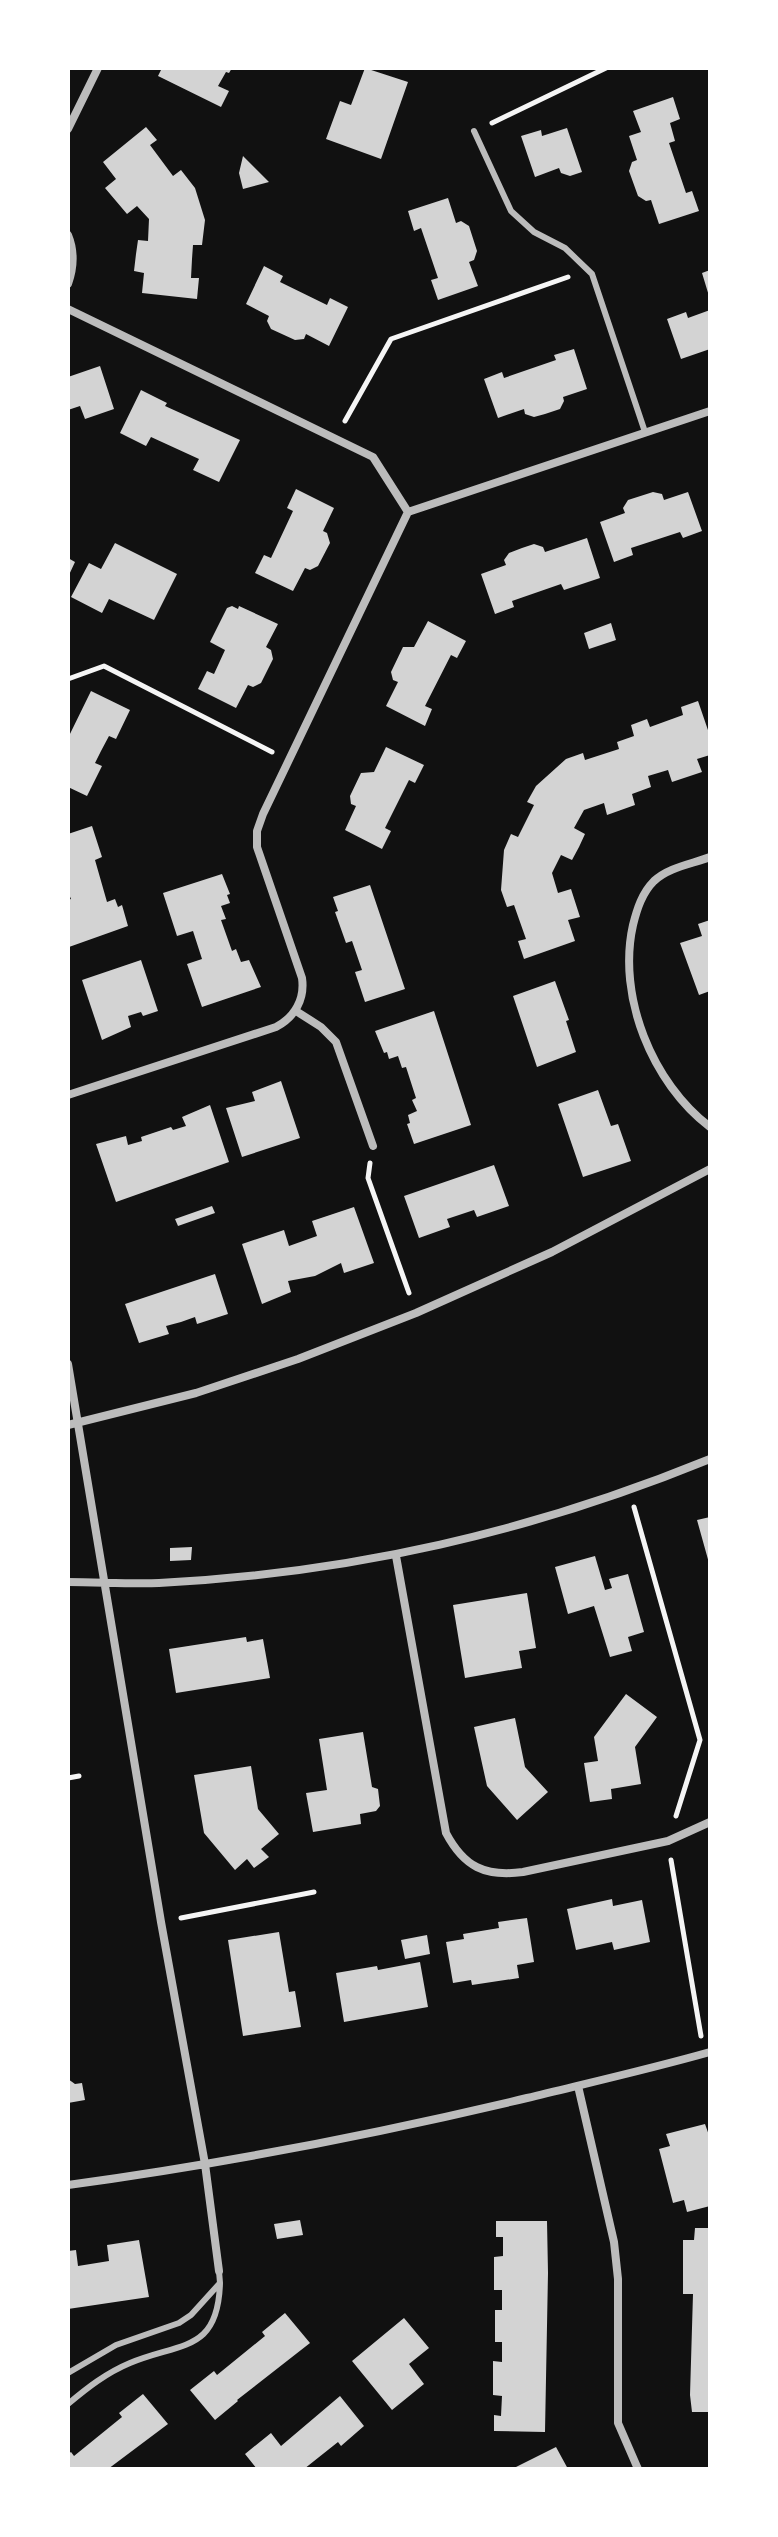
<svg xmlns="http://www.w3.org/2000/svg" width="778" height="2537" font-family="Karla,sans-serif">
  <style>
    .building { fill: #d3d3d3 }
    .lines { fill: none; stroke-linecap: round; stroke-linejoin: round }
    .path { stroke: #f5f5f5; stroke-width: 5 }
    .service { stroke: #bcbcbc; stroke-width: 6 }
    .minor { stroke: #bcbcbc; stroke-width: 8 }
  </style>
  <rect width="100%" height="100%" fill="#111"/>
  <path class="building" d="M162,68H232L229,73L226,72L218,86L229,91L221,107L158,76Z
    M365,68L408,82L381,159L326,139L340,101L351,105Z
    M673,97L680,119L670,123L675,141L669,143L686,193L692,191L699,211L659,224L651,200L646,201L638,196L629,171L632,162L637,160L629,136L641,132L633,111Z
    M146,127L157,140L150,145L173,176L181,170L195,188L205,220L202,245H193L192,259L191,278H199L197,299L142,293L144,273L134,271L136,254L138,240L148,241L149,219L137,206L127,214L105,188L116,179L103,162Z
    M567,128L582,172L570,176L561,173L559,168L535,177L521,136L541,130L542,136Z
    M243,156L269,182L243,189L239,173Z
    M448,198L456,223L461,221L469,226L477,251L474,260L469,262L478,286L438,300L431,280L438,278L421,228L414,231L408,211Z
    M264,266L283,276L280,282L327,305L330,298L348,307L329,346L306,334L304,339L295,340L271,329L267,321L269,316L246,304Z
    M710,270V296H709L702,273Z
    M710,310V349L681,359L667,319L686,312L688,318Z
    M574,349L587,389L563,397L564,401L560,409L545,414L534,417L525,414L524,409L498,418L484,379L502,372L504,378L556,360L554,355Z
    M100,366L114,409L85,419L80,406L68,410V377Z
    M141,390L167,403L165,406L240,440L219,482L193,470L199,459L151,437L146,446L120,433Z
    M296,489L334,508L323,531L327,533L330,543L318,566L310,570L305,568L293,591L255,573L264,555L271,558L293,511L287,508Z
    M653,492L662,494L664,500L688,492L702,531L683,538L680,532L631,548L633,555L614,562L600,522L625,513L623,508L628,500Z
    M587,538L600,578L564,590L561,584L512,601L514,607L495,614L481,574L506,565L504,560L509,553L522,548L534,544L543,547L545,552Z
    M115,543L177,574L154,620L109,599L102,613L71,597L89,563L101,569Z
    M68,558L75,562L68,577Z
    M232,606L238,609L239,606L278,624L266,647L271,650L273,659L261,683L253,687L248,685L236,708L198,689L207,671L214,674L225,650L210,642L227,608Z
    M428,621L466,641L457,658L451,655L425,706L432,709L425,726L386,706L398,682L393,680L391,672L403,647H414Z
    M611,623L616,640L589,649L584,633Z
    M91,691L130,710L116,739L109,736L101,751L95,763L102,766L87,796L68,787V738Z
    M698,701L710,736V755L697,759L702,772L672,782L668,770L648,776L651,787L632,794L635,805L607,815L604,803L584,810L574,828L585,834L579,847L572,860L561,855L552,873L558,893L571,889L580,917L568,920L575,941L524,959L518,941L526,939L514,905L507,907L501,890L504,850L511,834L518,837L534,805L527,802L536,786L566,759L583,753L585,760L619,749L617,742L634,736L631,725L647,719L650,727L683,715L681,707Z
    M386,747L424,765L415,783L409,780L385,828L391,831L382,849L345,830L356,806L351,804L350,796L361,773L374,772Z
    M92,826L102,857L95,860L107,902L115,899L118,907L122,905L128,926L69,947L68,900L71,899L68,892V834Z
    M222,874L230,894L227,895L230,903L221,906L226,919L221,920L232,951L236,949L241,962L249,960L261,987L202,1007L187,964L202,959L193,931L177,936L163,893Z
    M370,885L405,989L365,1002L355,972L362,970L352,941L346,943L335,912L338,911L333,897Z
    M710,920V991L699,995L680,943L702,936L698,924Z
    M141,960L158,1011L143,1016L141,1012L128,1016L131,1027L102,1040L82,980Z
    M555,981L569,1020L566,1021L576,1052L537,1067L513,996Z
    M434,1011L471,1125L414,1144L407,1124L410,1123L408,1115L417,1111L412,1100L416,1098L406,1067L402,1068L398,1056L389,1059L387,1052L384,1053L375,1031Z
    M281,1081L300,1138L242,1157L226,1108L255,1101L252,1092Z
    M598,1090L611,1126L618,1124L631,1161L583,1177L558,1104Z
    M210,1105L229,1162L116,1202L96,1144L126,1136L128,1145L142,1141L141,1137L171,1127L173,1130L186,1126L182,1117Z
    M494,1165L509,1206L477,1217L474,1210L447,1219L450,1227L419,1238L404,1196Z
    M212,1206L215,1213L178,1226L175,1219Z
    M354,1207L374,1263L344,1273L341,1263L315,1276L288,1281L291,1292L262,1304L242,1244L284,1230L289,1246L317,1236L312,1221Z
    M215,1274L228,1314L197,1324L195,1317L181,1322L166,1326L169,1334L139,1343L125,1304Z
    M710,1517V1563H709L697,1520Z
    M192,1547L191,1560L170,1561V1548Z
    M595,1556L605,1590L612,1588L609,1579L628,1574L644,1632L628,1637L632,1651L610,1657L594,1606L568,1614L555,1567Z
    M527,1593L536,1648L519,1651L522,1668L465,1678L453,1605Z
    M246,1637L247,1642L263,1639L270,1678L176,1693L169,1649Z
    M626,1694L657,1717L635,1747L641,1784L611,1789L612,1799L590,1802L584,1763L598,1761L594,1737Z
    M515,1718L525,1767L548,1792L517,1820L487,1786L474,1727Z
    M363,1732L372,1787L378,1789L380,1806L376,1811L360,1814L361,1824L313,1832L306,1793L327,1790L319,1739Z
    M251,1766L258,1809L279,1834L261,1849L269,1857L254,1868L247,1859L235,1870L204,1833L194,1775Z
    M612,1899L613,1906L642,1900L650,1942L614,1950L612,1942L576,1950L567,1909Z
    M527,1918L534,1962L517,1965L519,1978L472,1985L471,1980L453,1983L446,1942L464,1939L463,1934L499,1928L498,1922Z
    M279,1932L289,1992L295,1991L301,2027L243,2036L228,1940Z
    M427,1935L430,1954L405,1959L401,1940Z
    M420,1962L428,2007L344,2022L336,1973L377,1966L378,1970Z
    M68,2079L75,2084L82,2083L85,2100L68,2103Z
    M705,2124L710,2138V2206L687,2212L684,2200L673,2203L659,2149L670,2146L666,2134Z
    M300,2220L303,2235L277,2239L274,2224Z
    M496,2221H547L548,2273L545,2432L494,2431V2415L501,2416L502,2396L493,2395V2361L502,2362V2342H495V2310H502V2290H494V2257L503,2256V2237H496Z
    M695,2228H710V2412H692L690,2395L693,2294H683V2240H694Z
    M139,2240L149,2297L68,2309V2251L76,2250L78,2266L109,2261L107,2245Z
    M285,2313L310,2343L237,2400L238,2401L215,2420L190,2390L214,2371L217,2375L265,2336L262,2332Z
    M404,2318L429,2348L409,2364L424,2384L392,2410L352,2361Z
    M143,2394L168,2424L108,2469H68V2454L71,2452L74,2456L122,2417L119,2413Z
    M340,2396L364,2426L341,2446L338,2442L304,2469H257L245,2454L271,2433L281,2446Z
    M556,2447L568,2469H512Z"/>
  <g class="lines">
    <path class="path" d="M492,123L606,68
      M345,421L391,339L568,277
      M68,679L104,666L272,752
      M370,1163L368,1178L409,1293
      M634,1507L700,1740L676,1816
      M68,1778L79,1776
      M671,1860L701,2036
      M181,1918L314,1892"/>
    <path class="service" d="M474,131L511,211L534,232L565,248L592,274L645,432
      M68,2373L116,2345L179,2323L191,2315L220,2283L219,2271
      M68,2404C87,2388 106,2373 130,2363C180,2342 218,2353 220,2283"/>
    <path class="minor" d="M68,129L98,68
      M68,235C75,252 74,267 68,284
      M68,309L373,457L408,512
      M710,857C692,864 669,867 654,881C642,893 637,909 633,925C617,996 652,1083 710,1127
      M296,1011L321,1027L336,1042L373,1146
      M68,1095L276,1027C295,1017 305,999 302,978L257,847V831L263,814L408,512L710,411
      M68,1364L161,1922L205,2164L219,2271
      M68,1425L196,1393L298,1359L416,1313L552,1252L710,1169
      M396,1556L446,1833C464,1867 485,1877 523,1872L668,1841L710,1822
      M68,1582C98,1582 129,1584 159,1583C353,1573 531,1532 710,1459
      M578,2086L614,2242L618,2279V2423L638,2469
      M68,2185C222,2164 376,2134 527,2098C588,2083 650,2069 710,2052"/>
  </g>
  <rect width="778" height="2537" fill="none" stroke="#ffffff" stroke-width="140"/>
</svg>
